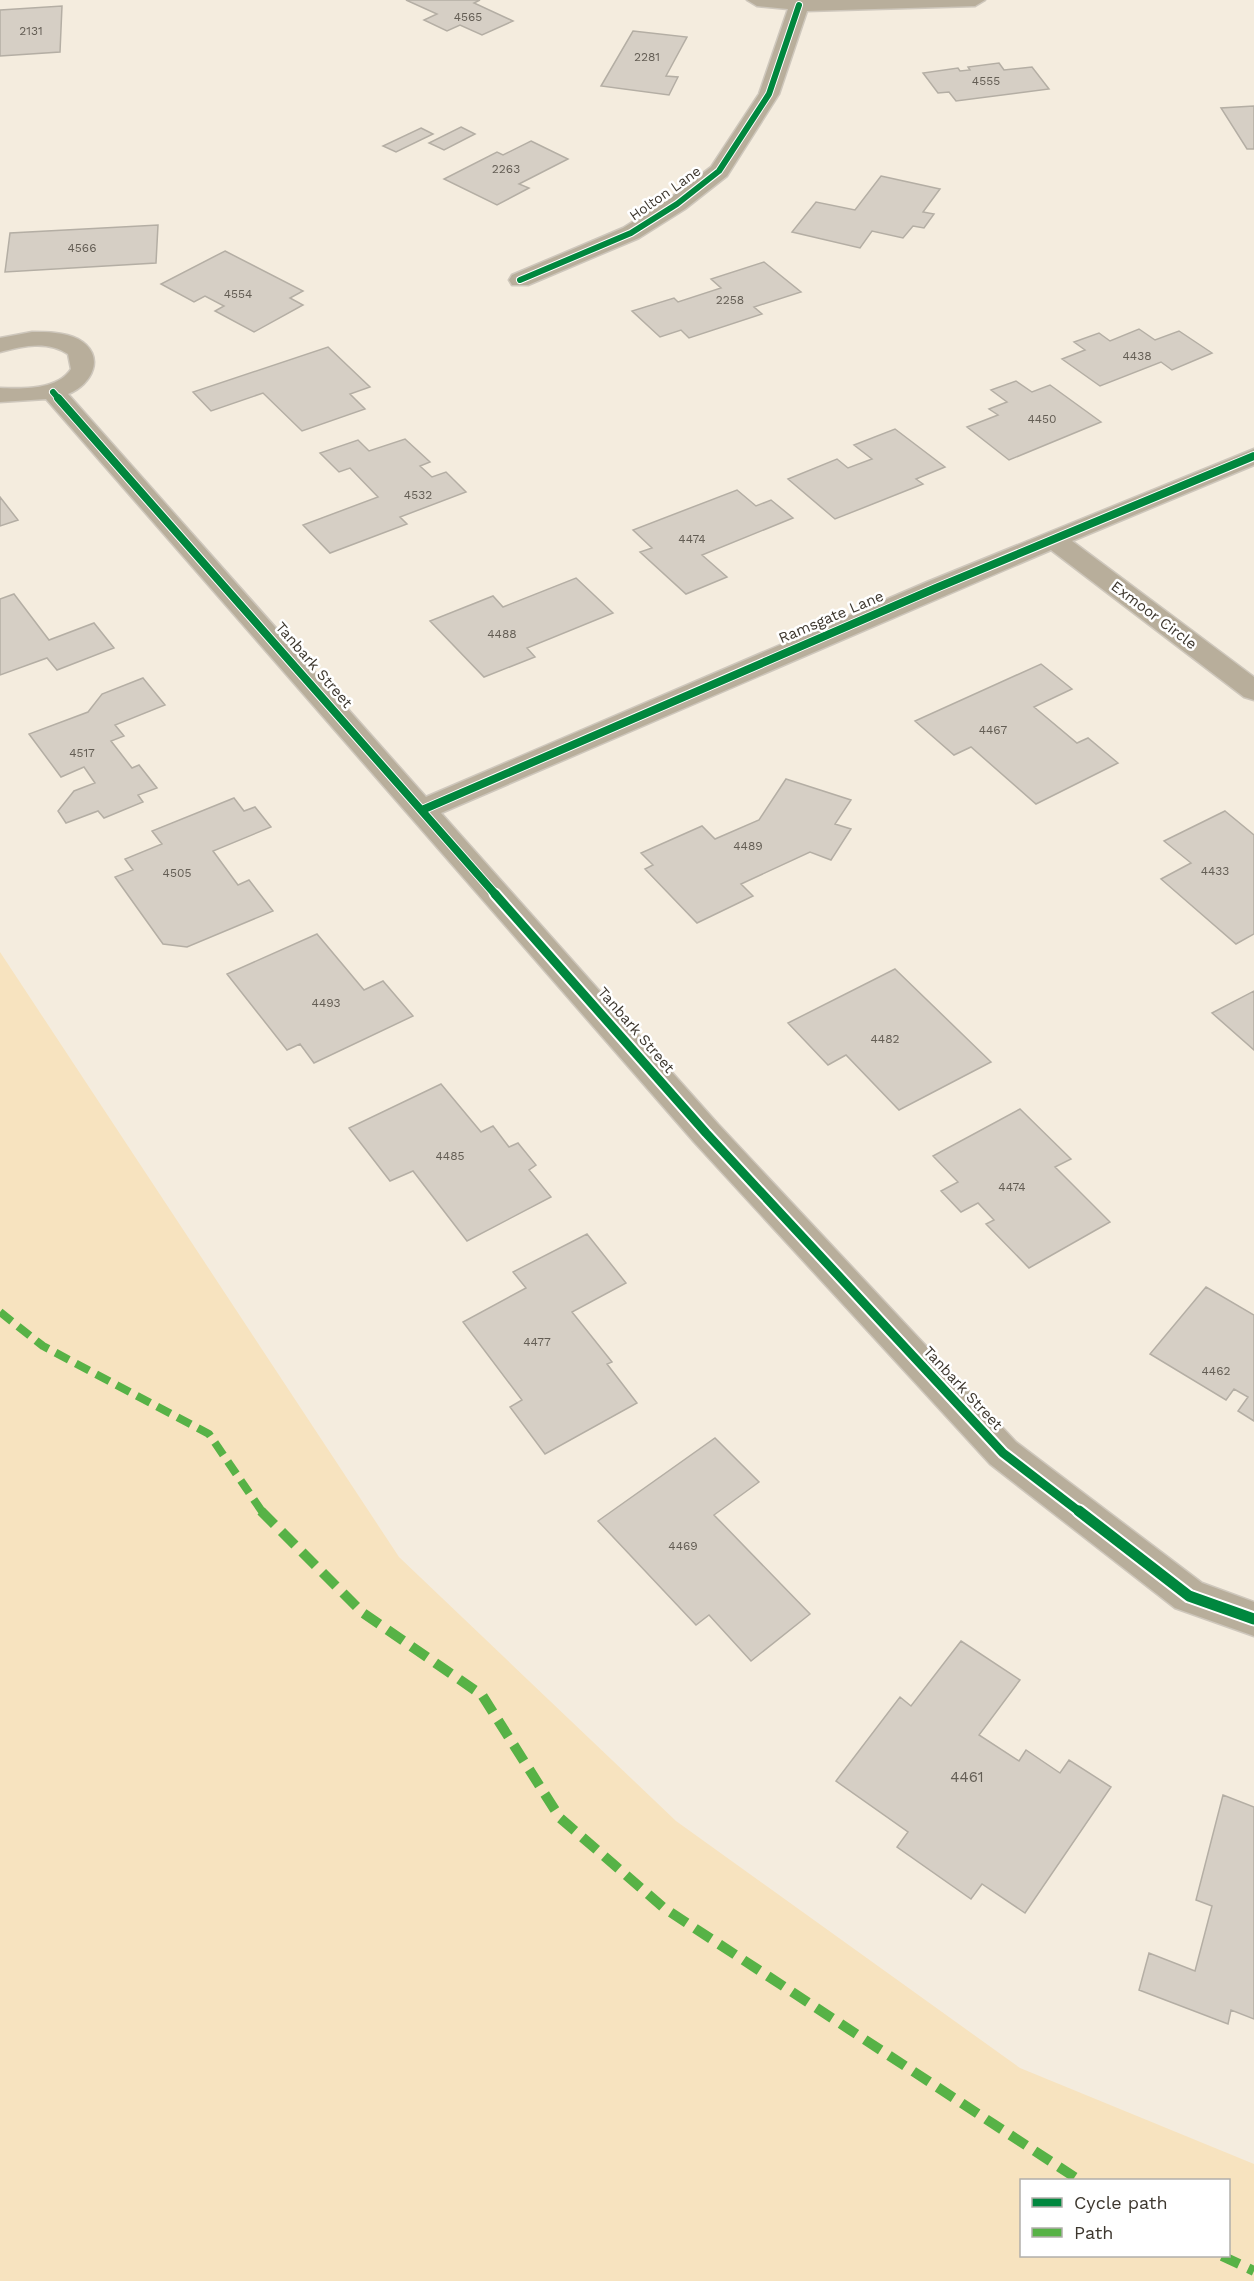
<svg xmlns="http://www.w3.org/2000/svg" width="1254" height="2281" font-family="'Work Sans',sans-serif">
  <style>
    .green { fill: #f7e3bf; fill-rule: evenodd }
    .building { fill: #d6cfc5; stroke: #b4aea4; stroke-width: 1.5 }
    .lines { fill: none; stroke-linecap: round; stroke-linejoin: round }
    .minor-casing { stroke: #cec7bc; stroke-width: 3 }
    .minor { fill: #b8ae9b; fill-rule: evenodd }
    .quiet-far1 { stroke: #57b246; stroke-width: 8; stroke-dasharray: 15 8; stroke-linecap: butt }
    .quiet { stroke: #57b246; stroke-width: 10; stroke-dasharray: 19 10; stroke-linecap: butt }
    .cycleway-far3-casing { stroke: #fff; stroke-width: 8 }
    .cycleway-far2-casing { stroke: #fff; stroke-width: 10 }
    .cycleway-far1-casing { stroke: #fff; stroke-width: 13 }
    .cycleway-casing { stroke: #fff; stroke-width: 15 }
    .cycleway-far3 { stroke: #00873e; stroke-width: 6 }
    .cycleway-far2 { stroke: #00873e; stroke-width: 8 }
    .cycleway-far1 { stroke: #00873e; stroke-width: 9 }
    .cycleway { stroke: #00873e; stroke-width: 11 }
    .labels { text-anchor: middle; stroke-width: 5; stroke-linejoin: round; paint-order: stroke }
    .number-label { font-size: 12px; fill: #635d54 }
    .far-street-label { font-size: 14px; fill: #3d372e; stroke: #fff }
    .street-label { font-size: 15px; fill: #3d372e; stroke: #fff }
    .near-number-label { font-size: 15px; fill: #635d54 }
  </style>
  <rect width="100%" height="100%" fill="#f4ecde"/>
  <path class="green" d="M0,952L399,1557L676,1821L1020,2068L1254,2164V2281H0ZM1228,2180V2256H1022V2180Z"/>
  <path class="building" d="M406,0H480L474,3L513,21L482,35L460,25L447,31L424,20L437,14Z
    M62,6L60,52L0,56V10Z
    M633,31L687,37L666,76L678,77L669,95L601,86Z
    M999,63L1004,70L1032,67L1049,89L956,101L949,92L938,93L923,73L958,68L960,71L970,70L968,67Z
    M1254,106V149H1247L1221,108Z
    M461,127L475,134L444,150L429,143Z
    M421,128L433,134L396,152L383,146Z
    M531,141L568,159L519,184L529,188L497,205L444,179L497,152L503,155Z
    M881,176L940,189L923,212L934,214L924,228L913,226L903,238L872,231L860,248L792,232L816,202L855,210Z
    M158,225L156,263L5,272L10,233Z
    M225,251L303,291L290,298L303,305L254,332L215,311L224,306L205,296L194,302L161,284Z
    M764,262L801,292L754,307L762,314L689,338L681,330L660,337L632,311L674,298L678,302L721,288L711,279Z
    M1139,329L1155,340L1179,331L1212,353L1172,370L1161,362L1100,386L1062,359L1085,350L1074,342L1099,333L1110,341Z
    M328,347L370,387L350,394L365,409L302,431L263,393L211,411L193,392Z
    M1016,381L1032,392L1050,385L1101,422L1009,460L967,427L998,415L989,409L1007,402L991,390Z
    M895,429L945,467L916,479L923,484L835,519L788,479L837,459L848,468L872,459L854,445Z
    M405,439L430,462L420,466L432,477L446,472L466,492L400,517L407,524L330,553L303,525L378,497L350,468L339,472L320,453L358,440L369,451Z
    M737,490L756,506L771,500L793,518L702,555L727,577L686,594L640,552L652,548L633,530Z
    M0,497L18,520L0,526Z
    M576,578L613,613L527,648L535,657L484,677L430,621L493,596L503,607Z
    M14,594L49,640L94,623L114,648L57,670L47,658L0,675V599Z
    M1041,664L1072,689L1034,707L1077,743L1088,738L1118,763L1036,804L971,747L954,755L915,721Z
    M143,678L165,705L115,725L124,736L111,741L132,768L139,765L157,788L138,795L143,802L104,818L98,811L66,823L58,811L74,791L95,783L84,767L61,777L29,734L88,712L102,694Z
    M786,779L851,800L835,824L851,829L831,860L810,852L741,884L753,896L697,923L645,869L653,865L641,853L702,826L715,839L759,820Z
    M234,798L244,811L255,807L271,827L213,851L238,885L249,880L273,911L187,947L163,944L115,877L133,870L125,859L162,844L152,831Z
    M1225,811L1254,835V934L1236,944L1161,879L1191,863L1164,841Z
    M317,934L364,990L383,981L413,1016L314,1063L300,1044L287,1050L227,974Z
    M895,969L991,1062L899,1110L846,1055L828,1065L788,1023Z
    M1254,991V1050L1212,1013Z
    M441,1084L481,1132L493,1126L509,1147L518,1143L536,1165L529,1170L551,1197L467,1241L413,1171L390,1181L349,1128Z
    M1020,1109L1071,1159L1055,1167L1110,1222L1029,1268L986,1224L994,1220L978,1203L961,1212L941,1191L958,1182L933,1156Z
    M587,1234L626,1283L572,1312L612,1362L607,1364L637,1403L545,1454L510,1407L522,1400L463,1322L526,1288L513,1272Z
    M1206,1287L1254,1315V1421L1238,1411L1248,1397L1234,1389L1226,1400L1150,1354Z
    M715,1438L759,1482L714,1515L810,1614L751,1661L709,1615L696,1625L598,1521Z
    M961,1641L1020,1680L979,1735L1019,1761L1026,1750L1060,1773L1069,1760L1111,1787L1025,1913L982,1884L971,1899L897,1847L908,1832L836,1781L900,1697L911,1706Z
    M1223,1795L1254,1807V2019L1231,2010L1228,2024L1139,1990L1149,1953L1195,1971L1212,1906L1196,1900Z"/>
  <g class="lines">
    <defs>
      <path id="minor" d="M747,0H985L975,6L807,11L779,94L727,176L685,209L639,238L528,285H512L509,280L512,275L623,228L669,199L711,167L759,94L788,9L757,6Z
        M32,332C47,332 64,332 78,339C107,355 92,385 68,394L426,797L927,582L1254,449V465L1072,541L1254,677V700L1244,697L1051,550L441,813L718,1124L1016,1442L1202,1583L1254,1602V1636L1175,1608L990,1464L694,1142L46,399L0,402V388C22,389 58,390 71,369L68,354C47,340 23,346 0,352V338Z"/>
    </defs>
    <use href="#minor" class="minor-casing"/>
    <use href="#minor" class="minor"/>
    <path class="quiet-far1" d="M0,1312L43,1346L209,1434L263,1513"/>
    <path class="quiet" d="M261,1511L363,1613L482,1695L560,1818L664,1908L1079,2180
      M1222,2256L1254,2271"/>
    <defs>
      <path id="cycleway-far3" d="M520,280L631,233L677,204L719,171L769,94L799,5
        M53,392L59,399"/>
      <path id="cycleway-far2" d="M58,398L496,895
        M422,810L936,588L1254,456"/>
      <path id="cycleway-far1" d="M495,894L706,1133L1003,1453L1081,1513"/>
      <path id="cycleway" d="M1079,1511L1189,1596L1254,1619"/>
    </defs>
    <use href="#cycleway-far3" class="cycleway-far3-casing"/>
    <use href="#cycleway-far2" class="cycleway-far2-casing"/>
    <use href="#cycleway-far1" class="cycleway-far1-casing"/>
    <use href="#cycleway" class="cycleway-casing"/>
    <use href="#cycleway-far3" class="cycleway-far3"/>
    <use href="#cycleway-far2" class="cycleway-far2"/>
    <use href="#cycleway-far1" class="cycleway-far1"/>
    <use href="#cycleway" class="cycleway"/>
  </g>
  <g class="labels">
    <g class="number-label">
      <text x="468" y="21">4565</text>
      <text x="31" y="35">2131</text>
      <text x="647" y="61">2281</text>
      <text x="986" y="85">4555</text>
      <text x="506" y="173">2263</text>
      <text x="82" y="252">4566</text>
      <text x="238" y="298">4554</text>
      <text x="730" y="304">2258</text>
      <text x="1137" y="360">4438</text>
      <text x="1042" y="423">4450</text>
      <text x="418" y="499">4532</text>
      <text x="692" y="543">4474</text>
      <text x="502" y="638">4488</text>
      <text x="993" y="734">4467</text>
      <text x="82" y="757">4517</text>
      <text x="748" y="850">4489</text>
      <text x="1215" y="875">4433</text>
      <text x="177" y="877">4505</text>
      <text x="326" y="1007">4493</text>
      <text x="885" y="1043">4482</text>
      <text x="450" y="1160">4485</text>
      <text x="1012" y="1191">4474</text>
      <text x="537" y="1346">4477</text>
      <text x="1216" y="1375">4462</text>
      <text x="683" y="1550">4469</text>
    </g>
    <g class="far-street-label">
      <text transform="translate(665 193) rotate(-35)" y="5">Holton Lane</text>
    </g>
    <g class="street-label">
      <text transform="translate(1154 615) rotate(37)" y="5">Exmoor Circle</text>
      <text transform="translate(831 617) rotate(-23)" y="5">Ramsgate Lane</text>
      <text transform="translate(314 665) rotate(49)" y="5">Tanbark Street</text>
      <text transform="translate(636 1030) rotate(49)" y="5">Tanbark Street</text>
      <text transform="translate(963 1388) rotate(47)" y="5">Tanbark Street</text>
    </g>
    <g class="near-number-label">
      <text x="967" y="1782">4461</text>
    </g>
  </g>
  <rect x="1020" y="2179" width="210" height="78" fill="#ffffff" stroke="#b1afab" stroke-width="1.5"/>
  <rect x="1032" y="2198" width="30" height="9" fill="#00873e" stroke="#b1afab" stroke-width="1.5"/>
  <text x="1074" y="2209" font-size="18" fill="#3d372e">Cycle path</text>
  <rect x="1032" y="2228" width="30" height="9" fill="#57b246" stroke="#b1afab" stroke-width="1.5"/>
  <text x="1074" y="2239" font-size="18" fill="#3d372e">Path</text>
</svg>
